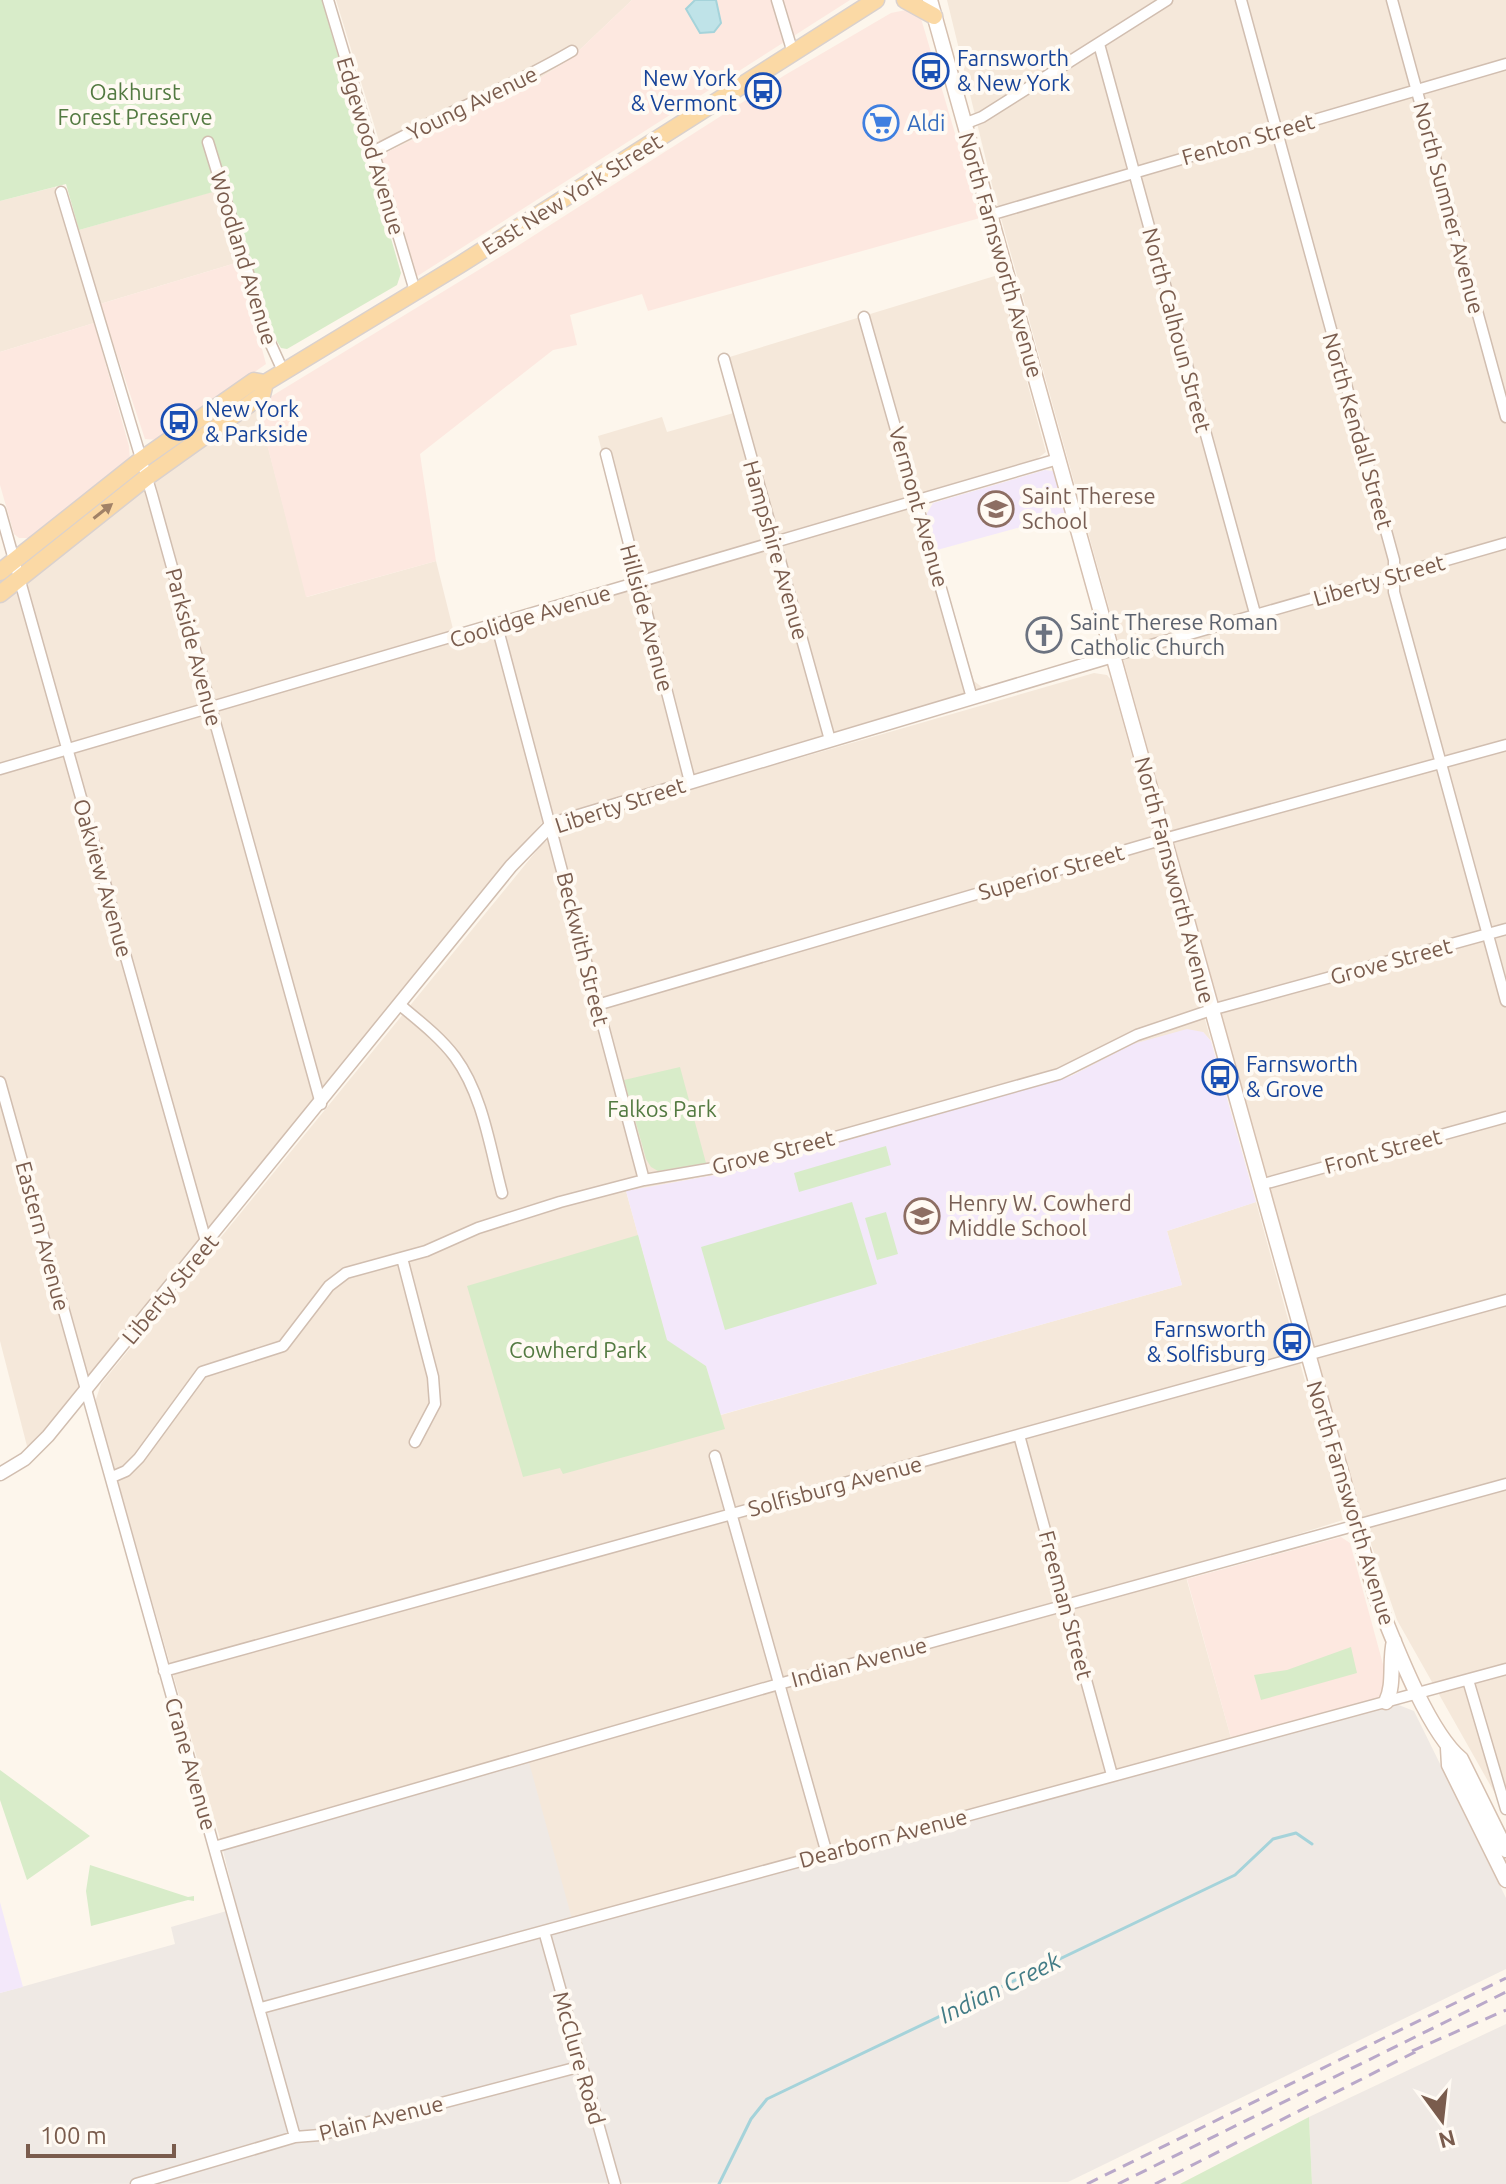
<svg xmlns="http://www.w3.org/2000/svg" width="1506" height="2184" font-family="Ubuntu,sans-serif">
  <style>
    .residential { fill: #f5e8da }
    .commercial { fill: #fde8e0 }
    .industrial { fill: #efe9e4 }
    .education { fill: #f3e8fa }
    .green { fill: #d8ecc9 }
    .water { fill: #bfe3e8; stroke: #a5d3da; stroke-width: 2 }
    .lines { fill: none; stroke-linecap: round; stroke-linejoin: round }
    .stream { stroke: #a5d3da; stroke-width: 3 }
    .minor-casing { stroke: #d1beb0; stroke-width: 13 }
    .tertiary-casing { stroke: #d1beb0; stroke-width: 15 }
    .secondary-casing { stroke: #d6c0b0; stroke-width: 17 }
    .primary-casing { stroke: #dad1cd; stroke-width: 19 }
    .minor { stroke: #fff; stroke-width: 10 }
    .tertiary { stroke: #fff; stroke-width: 12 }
    .secondary { stroke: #fff; stroke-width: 14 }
    .primary { stroke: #fbd9a5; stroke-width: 16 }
    .rail { stroke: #b9a8c9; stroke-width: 3; stroke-dasharray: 12 8; stroke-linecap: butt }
    .oneway { fill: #a18267 }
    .labels { text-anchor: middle; stroke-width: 8; stroke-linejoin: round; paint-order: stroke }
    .transit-label { font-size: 22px; fill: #164399; stroke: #fffaf3; text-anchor: start }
    .park-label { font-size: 22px; fill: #537a41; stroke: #fffaf3 }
    .street-label { font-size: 22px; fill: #7a5c4d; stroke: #fffaf3 }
    .shop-label { font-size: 22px; fill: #366cbe; stroke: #fffaf3; text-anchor: start }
    .education-label { font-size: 22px; fill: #785e54; stroke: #fffaf3; text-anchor: start }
    .worship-label { font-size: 22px; fill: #5b616d; stroke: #fffaf3; text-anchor: start }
    .water-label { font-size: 24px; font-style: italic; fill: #437c86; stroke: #fffaf3 }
  </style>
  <rect width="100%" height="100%" fill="#fdf6ec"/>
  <path class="residential" d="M336,0H632L570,59L532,83L383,154Z
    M947,0H1506V1813L1397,1620L1357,1503L994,193Z
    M55,187L94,323L0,352V201Z
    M218,190L239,262L100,304L79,230Z
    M998,275L1046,452L1034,461L919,494L974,681L983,688L545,819L100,1367L28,1450L0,1341V600L105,515L257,405L307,597L436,561L454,633L635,583L598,436L662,417L667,432L737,412L723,359Z
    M1094,673L1107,675L1111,680L1211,1041L1203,1032L1098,1063L1071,1075L748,1169L626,1191L667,1340L721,1415L1182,1285L1167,1231L1256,1202L1343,1520L1184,1570L1231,1738L572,1919L221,1842L95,1402L101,1384L542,844L570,825L595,817Z"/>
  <path class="commercial" d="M632,0H850L416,277L382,164L383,154L532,83L570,59Z
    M911,9L920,15L980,218L648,311L642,294L570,315L577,345L553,350L420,454L436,561L306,597L257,405L508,252L785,75L891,13Z
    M239,262L266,364L158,440L145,439L100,304Z
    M94,323L129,446L130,459L34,538H19L14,534L0,485V352Z
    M1341,1537L1350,1543L1387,1679L1385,1692L1379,1698L1231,1738L1187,1579Z"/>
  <path class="industrial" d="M1396,1704L1414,1711L1506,1898V1969L1068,2182L0,2184V1993L175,1944L171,1927L237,1908L221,1842L527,1755L572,1919L1147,1761L1206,1757Z
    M1506,2024V2184H1312L1309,2117Z"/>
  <path class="education" d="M1045,470L1053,471L1065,515L937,550L926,515L933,503Z
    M1187,1029L1203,1032L1211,1041L1256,1202L1167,1231L1182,1285L720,1415L706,1366L667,1341L626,1191L748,1169L1071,1076L1133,1044Z
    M0,1902L23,1987L0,1993Z"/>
  <path class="green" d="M0,0H322L401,273L397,285L287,349L281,348L275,338L227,188L79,230L66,184L0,201Z
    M680,1067L706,1163L658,1171L651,1167L646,1159L624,1080Z
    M886,1146L891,1165L799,1192L794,1173Z
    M852,1202L877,1284L725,1330L701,1247Z
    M886,1212L898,1254L877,1260L865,1218Z
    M638,1235L667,1340L706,1366L725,1429L563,1474L560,1468L523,1477L467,1286Z
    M1351,1647L1357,1673L1261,1700L1254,1675L1287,1670Z
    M0,1770L90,1836L27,1880L0,1800Z
    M90,1865L188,1897L194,1896V1901L188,1900L91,1926L86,1891Z
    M1309,2117L1312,2184H1180Z"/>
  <path class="water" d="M695,0H716L721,23L714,32L700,33L686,9Z"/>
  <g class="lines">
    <path class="stream" d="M719,2184L751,2119L767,2099L1235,1875L1273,1839L1296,1833L1312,1844"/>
    <defs>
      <path id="minor" d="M328,0L415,291
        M777,0L793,53
        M1241,0L1394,560V592L1506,1001
        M1392,0L1506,417
        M1099,44L1256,617
        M964,124L982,117L1167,0
        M208,142L268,338L283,371
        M371,153C437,117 507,89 572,51
        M61,192L152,495L321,1104
        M990,215L1506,64
        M864,317L972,698
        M724,359L830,740
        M606,454L690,782
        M0,510L207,1245
        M497,626L644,1180
        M1113,656L1506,543
        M0,769L1058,459
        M400,1005C419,1021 440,1037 455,1057C483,1095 490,1148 502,1193
        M597,1005L1164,839L1506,745
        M0,1082L295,2137
        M1260,1185L1506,1117
        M402,1258L433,1377L435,1404L415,1442
        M1019,1435L1112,1775
        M715,1456L827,1854
        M112,1477L126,1471L139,1458L202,1372L283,1346L329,1286L346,1273L426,1251L478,1228L560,1202L644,1180L743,1163L1059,1074L1137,1035L1211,1010L1506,929
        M164,1671L1506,1300
        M1468,1680L1506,1809
        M214,1847L779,1684L1506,1484
        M544,1931L615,2184
        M261,2008L1506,1669
        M136,2184L295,2137L320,2135L582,2066"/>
      <path id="tertiary" d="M0,1474L25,1459L48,1436L511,866L552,824L1113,656"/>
      <path id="secondary" d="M930,0L1376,1597C1393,1639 1427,1731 1461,1759L1506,1850
        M1386,1702C1395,1684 1389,1662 1394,1641
        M1448,1748L1449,1765L1506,1880"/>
      <path id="primary" d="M905,0L934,16
        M0,572L141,460L254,381L265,383L461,264L876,0
        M0,594L147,477L262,395L265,383"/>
    </defs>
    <use href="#minor" class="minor-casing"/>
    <use href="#tertiary" class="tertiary-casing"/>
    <use href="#secondary" class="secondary-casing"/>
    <use href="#primary" class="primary-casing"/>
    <use href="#minor" class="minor"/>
    <use href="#tertiary" class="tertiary"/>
    <use href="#secondary" class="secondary"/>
    <use href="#primary" class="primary"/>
    <path class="rail" d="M1412,2051L1506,2010
      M1087,2184L1506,1978
      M1118,2184L1506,1992
      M1155,2184L1421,2049"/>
  </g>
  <defs><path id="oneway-solid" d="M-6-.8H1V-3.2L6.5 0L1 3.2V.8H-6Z" transform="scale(2)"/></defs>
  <use class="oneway" href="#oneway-solid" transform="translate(103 511) rotate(-38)"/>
  <defs>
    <symbol id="bus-ring" viewBox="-11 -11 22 22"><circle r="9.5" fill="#fffaf3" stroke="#1a4fb4" stroke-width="1.5"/><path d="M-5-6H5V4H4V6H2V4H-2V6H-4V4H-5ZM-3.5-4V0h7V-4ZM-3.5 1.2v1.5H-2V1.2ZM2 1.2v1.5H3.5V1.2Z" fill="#1a4fb4"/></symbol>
    <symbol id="supermarket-ring" viewBox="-11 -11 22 22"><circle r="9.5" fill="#fffaf3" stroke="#3f7fe0" stroke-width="1.5"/><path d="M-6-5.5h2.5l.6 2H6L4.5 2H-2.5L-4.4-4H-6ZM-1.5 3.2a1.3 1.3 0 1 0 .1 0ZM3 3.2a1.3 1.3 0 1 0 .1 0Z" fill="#3f7fe0"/></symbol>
    <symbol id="school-ring" viewBox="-11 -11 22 22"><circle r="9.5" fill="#fffaf3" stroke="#8d6e63" stroke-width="1.5"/><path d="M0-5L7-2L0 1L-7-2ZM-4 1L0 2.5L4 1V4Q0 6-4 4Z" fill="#8d6e63"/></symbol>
    <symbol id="church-ring" viewBox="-11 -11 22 22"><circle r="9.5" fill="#fffaf3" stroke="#6b7280" stroke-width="1.5"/><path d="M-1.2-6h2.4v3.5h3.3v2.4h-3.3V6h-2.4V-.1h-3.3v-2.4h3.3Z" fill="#6b7280"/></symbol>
  </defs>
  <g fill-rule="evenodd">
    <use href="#bus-ring" x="911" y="51" width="40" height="40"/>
    <use href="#bus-ring" x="743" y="71" width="40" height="40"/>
    <use href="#supermarket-ring" x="861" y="103" width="40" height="40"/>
    <use href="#bus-ring" x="159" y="402" width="40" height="40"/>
    <use href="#school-ring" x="976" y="489" width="40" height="40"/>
    <use href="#church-ring" x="1024" y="615" width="40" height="40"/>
    <use href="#bus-ring" x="1200" y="1057" width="40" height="40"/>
    <use href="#school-ring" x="902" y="1196" width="40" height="40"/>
    <use href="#bus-ring" x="1272" y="1322" width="40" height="40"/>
  </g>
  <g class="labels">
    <g class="transit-label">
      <text x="957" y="66">Farnsworth<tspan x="957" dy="25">&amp; New York</tspan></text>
      <text x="737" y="86" text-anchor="end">New York<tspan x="737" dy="25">&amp; Vermont</tspan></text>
      <text x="205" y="417">New York<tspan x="205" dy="25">&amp; Parkside</tspan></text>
      <text x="1246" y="1072">Farnsworth<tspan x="1246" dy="25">&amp; Grove</tspan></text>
      <text x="1266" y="1337" text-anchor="end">Farnsworth<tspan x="1266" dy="25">&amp; Solfisburg</tspan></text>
    </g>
    <g class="park-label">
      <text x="135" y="100">Oakhurst<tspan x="135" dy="25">Forest Preserve</tspan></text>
      <text x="662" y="1117">Falkos Park</text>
      <text x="578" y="1358">Cowherd Park</text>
    </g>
    <g class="street-label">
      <text transform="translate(472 103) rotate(-26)" y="8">Young Avenue</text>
      <text transform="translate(1248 139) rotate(-16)" y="8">Fenton Street</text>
      <text transform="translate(371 146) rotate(73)" y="8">Edgewood Avenue</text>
      <text transform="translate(572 194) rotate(-32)" y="8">East New York Street</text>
      <text transform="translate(1449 208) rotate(75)" y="8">North Sumner Avenue</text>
      <text transform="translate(1001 255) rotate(74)" y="8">North Farnsworth Avenue</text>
      <text transform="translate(244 258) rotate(73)" y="8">Woodland Avenue</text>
      <text transform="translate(1177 330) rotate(75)" y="8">North Calhoun Street</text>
      <text transform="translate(1358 431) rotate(74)" y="8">North Kendall Street</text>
      <text transform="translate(919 507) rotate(74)" y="8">Vermont Avenue</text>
      <text transform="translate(776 550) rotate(74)" y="8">Hampshire Avenue</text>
      <text transform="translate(1379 580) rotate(-16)" y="8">Liberty Street</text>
      <text transform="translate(530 616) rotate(-17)" y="8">Coolidge Avenue</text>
      <text transform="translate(647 618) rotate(75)" y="8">Hillside Avenue</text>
      <text transform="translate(194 647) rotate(75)" y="8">Parkside Avenue</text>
      <text transform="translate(620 805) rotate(-18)" y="8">Liberty Street</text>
      <text transform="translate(1051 872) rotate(-16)" y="8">Superior Street</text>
      <text transform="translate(103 878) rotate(74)" y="8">Oakview Avenue</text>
      <text transform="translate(1175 880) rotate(75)" y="8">North Farnsworth Avenue</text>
      <text transform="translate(583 949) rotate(76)" y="8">Beckwith Street</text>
      <text transform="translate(1391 961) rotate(-15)" y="8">Grove Street</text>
      <text transform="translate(1383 1151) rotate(-15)" y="8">Front Street</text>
      <text transform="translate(773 1152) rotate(-14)" y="8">Grove Street</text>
      <text transform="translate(43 1236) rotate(75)" y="8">Eastern Avenue</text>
      <text transform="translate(170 1289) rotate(-50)" y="8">Liberty Street</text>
      <text transform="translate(835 1486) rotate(-15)" y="8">Solfisburg Avenue</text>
      <text transform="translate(1351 1503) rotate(73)" y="8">North Farnsworth Avenue</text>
      <text transform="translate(1066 1605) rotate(75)" y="8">Freeman Street</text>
      <text transform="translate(859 1662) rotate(-15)" y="8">Indian Avenue</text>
      <text transform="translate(191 1764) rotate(74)" y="8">Crane Avenue</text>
      <text transform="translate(883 1838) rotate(-15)" y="8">Dearborn Avenue</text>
      <text transform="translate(579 2058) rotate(74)" y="8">McClure Road</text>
      <text transform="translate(381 2118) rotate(-14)" y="8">Plain Avenue</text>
    </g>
    <g class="shop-label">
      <text x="907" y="131">Aldi</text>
    </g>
    <g class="education-label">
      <text x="1022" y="504">Saint Therese<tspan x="1022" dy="25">School</tspan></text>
      <text x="948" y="1211">Henry W. Cowherd<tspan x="948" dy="25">Middle School</tspan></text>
    </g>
    <g class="worship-label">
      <text x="1070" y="630">Saint Therese Roman<tspan x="1070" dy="25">Catholic Church</tspan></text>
    </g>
    <g class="water-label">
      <text transform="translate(1000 1988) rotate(-26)" y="8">Indian Creek</text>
    </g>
  </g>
  <g transform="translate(1442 2120) rotate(165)" stroke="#fffaf3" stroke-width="6" paint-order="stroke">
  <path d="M0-6L14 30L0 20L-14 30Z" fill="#7a5c4d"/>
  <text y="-12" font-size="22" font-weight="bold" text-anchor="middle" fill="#7a5c4d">N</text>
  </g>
  <path d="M28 2144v12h146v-12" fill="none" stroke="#7a5c4d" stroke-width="4"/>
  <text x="40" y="2144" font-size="24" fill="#7a5c4d" stroke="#fffaf3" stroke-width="6" paint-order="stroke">100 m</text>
</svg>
